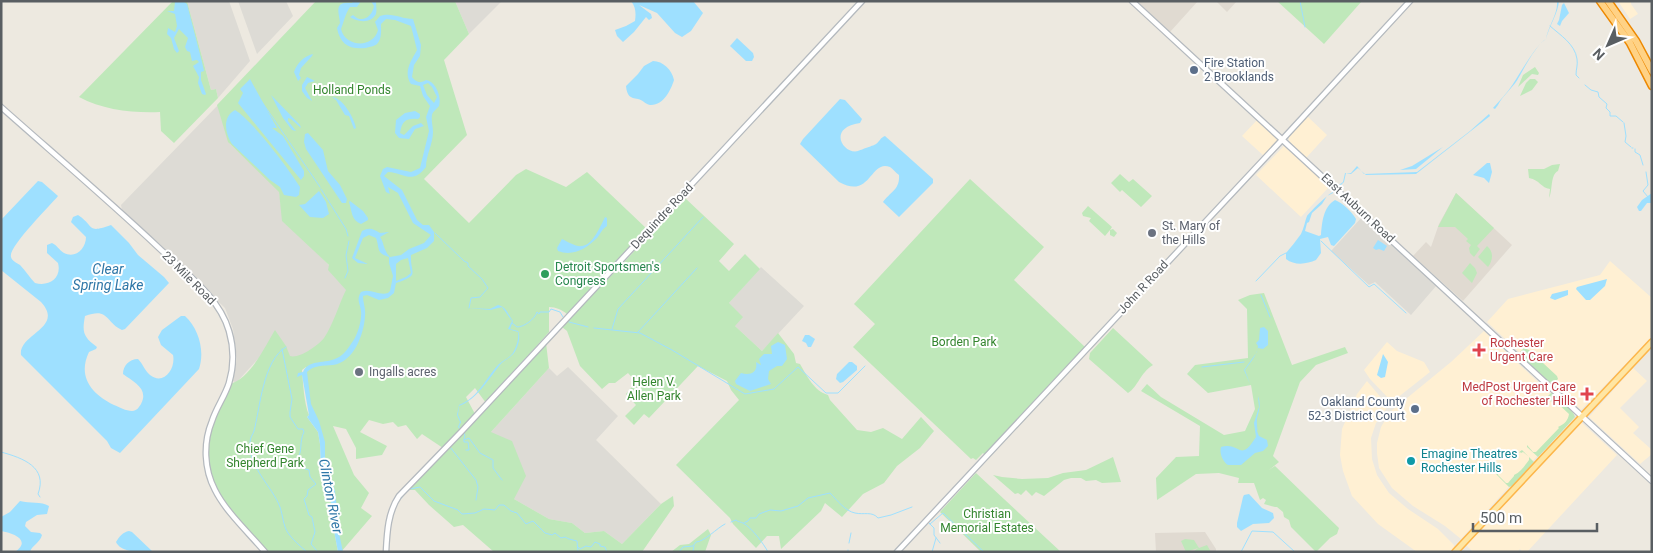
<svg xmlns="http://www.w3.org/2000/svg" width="1653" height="553" font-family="Roboto,sans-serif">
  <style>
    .commercial { fill: #fff0d3 }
    .industrial { fill: #dddbd5 }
    .education { fill: #e0dad1 }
    .green { fill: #bfe8ba; fill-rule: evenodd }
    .water { fill: #9ee0ff; fill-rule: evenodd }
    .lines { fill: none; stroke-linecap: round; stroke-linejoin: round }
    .stream { stroke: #9ee0ff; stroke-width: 1 }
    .secondary-casing { stroke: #b4b9be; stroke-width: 7 }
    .primary-casing { stroke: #fdb64a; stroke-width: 8 }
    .motorway-casing { stroke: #ed8800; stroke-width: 9 }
    .secondary { stroke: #fff; stroke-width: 4.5 }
    .primary { stroke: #ffe6a3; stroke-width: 5 }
    .motorway { stroke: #ffd285; stroke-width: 6 }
    .service-dot { fill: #5c6f8a; stroke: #fff; stroke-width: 2 }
    .worship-dot { fill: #6b7280; stroke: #fff; stroke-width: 2 }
    .leisure-dot { fill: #2e9e5b; stroke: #fff; stroke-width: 2 }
    .health-dot { fill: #e0444e; stroke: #fff; stroke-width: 2 }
    .culture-dot { fill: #0f9aa8; stroke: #fff; stroke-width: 2 }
    .labels { text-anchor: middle; stroke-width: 4; stroke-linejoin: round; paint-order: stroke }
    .service-label { font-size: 12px; fill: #4e5e75; stroke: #fff; text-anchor: start }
    .park-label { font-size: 12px; fill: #33852e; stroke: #fff }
    .street-label { font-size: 12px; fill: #595e62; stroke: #fff }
    .worship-label { font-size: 12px; fill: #5b616d; stroke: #fff; text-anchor: start }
    .leisure-label { font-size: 12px; fill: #27864d; stroke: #fff; text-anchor: start }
    .health-label { font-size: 12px; fill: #be3a42; stroke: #fff; text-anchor: start }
    .culture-label { font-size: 12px; fill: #0d838f; stroke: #fff; text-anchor: start }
    .water-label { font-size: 14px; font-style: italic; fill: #2f77a7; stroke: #fff }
  </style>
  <rect width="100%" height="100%" fill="#ede9e0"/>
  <path class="commercial" d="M1618,1H1631V4L1638,14L1630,19Z
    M1307,116L1327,135L1306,158L1289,141V137Z
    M1258,119L1280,140L1264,156L1242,136Z
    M1284,146L1329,187L1301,217L1256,175Z
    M1610,261L1652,298V337L1581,410L1487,322L1508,299L1600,275Z
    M1484,331L1574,416L1461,539L1445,526L1413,506L1392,488L1379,468L1377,453V443L1381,427L1390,412L1451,362Z
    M1387,342L1397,351L1424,362L1430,372L1392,402L1370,379L1364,370Z
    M1633,368L1647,381L1620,408L1639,427L1633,433L1652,450V454L1640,464L1589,417Z
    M1367,381L1388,406L1376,423L1371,438L1372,459L1377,475L1389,493L1408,509L1438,529L1454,545V550L1452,552H1417L1378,524L1352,496L1343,471L1340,455L1342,429L1357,394Z
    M1581,422L1617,455L1527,552H1522L1520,549L1517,552H1473L1466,545L1498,509Z"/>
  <path class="industrial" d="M187,1H229L250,61L218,98L216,89L211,90Z
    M238,1H286L293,16L257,54Z
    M455,1H502L469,34Z
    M218,105L230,144L279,191L283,220L325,261L349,287L344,322L290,372L267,349L236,383L233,381L237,359L233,329L225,308L122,210L121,205Z
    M1362,217L1437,285L1411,315L1375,282L1369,285L1331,251Z
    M761,267L804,306L762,351L735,326L729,303Z
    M568,367L618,416L596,440L661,504L622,544L604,531L585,533L572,523L549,519L514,499L491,432L549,368L557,376Z"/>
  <path class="education" d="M1140,1H1198L1170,32L1139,3Z
    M1216,1H1237L1227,12Z
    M1456,193L1512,245L1463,301L1413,256L1426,242L1431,247L1439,224Z
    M1205,532L1216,549V552H1156L1155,533Z"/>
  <path class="green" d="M173,1H187L211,90L216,89L218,98L174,143L161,131L160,112C132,113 103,110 79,97Z
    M316,1H455L469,34L444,60L467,135L424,179L469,223L516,175L526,169L566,187L587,172L647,229L567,314C562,310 556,307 549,307V332L486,403L475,388L466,397L475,414L443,448L422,434L417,439L406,425L398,427L393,422L383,424L369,420L360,432L387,446L382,455L356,459V448L346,429L333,426L354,475L369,493L361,508L372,516L341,552L333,504L332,520L338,552H267C237,518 199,484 209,433C212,417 223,400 229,384C250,380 265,346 275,330L286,346L290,356C299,359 319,345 324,338C333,325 339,304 346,290L328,270L329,265L282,221L279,192L228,142L217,105ZM306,367L305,378L309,408L320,432L325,473L330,483L332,501L328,483L321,470L320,444L318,432L307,417L309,415C304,404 303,382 302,370Z
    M1277,1H1362L1324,44Z
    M1535,67L1539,73L1538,75L1532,74L1518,87L1523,75Z
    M1530,79H1535L1538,82L1532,90L1520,96L1526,83Z
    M1560,164L1558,171C1550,175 1553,190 1549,198L1550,189C1541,188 1540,180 1529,178L1528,169H1544L1552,165Z
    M1120,174L1129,182L1133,179L1152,196L1141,207L1122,190L1120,192L1111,183Z
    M970,179L1044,247L1014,280L1085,347L985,455L983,453L976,460L973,458L971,459L853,347L875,324L854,304Z
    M1456,193L1494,228L1477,246L1480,249L1474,257L1470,253L1469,248L1471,245L1466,241L1468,239L1455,227H1438Z
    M685,198L734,244L719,261L729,271L745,254L760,269L729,303L743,317L735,326L762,351L778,333L794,354L796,363L800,364C807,376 814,391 828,395L830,400L857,430L871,432L883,428L902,439L921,417L934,431L920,448L897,466L884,483L863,494L842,517L825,503L821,511L781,549L779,536H767L756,548L733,524L730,518L676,465L739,400L731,390L727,381L698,366L649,418L644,414L634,425L625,416L636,405L626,394L636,382L628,373L615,383H609L602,389L580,366L567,331L562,327Z
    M1088,206L1112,227L1110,230L1113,229L1117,233L1114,237L1110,235V230L1105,236L1089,221L1091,218L1083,216L1082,213Z
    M1487,246C1494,252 1493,260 1488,267L1478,257Z
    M1470,263L1475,268L1477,273L1472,283L1462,273Z
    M1264,293L1292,365L1345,347L1348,353L1316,365L1300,382L1273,456L1279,462L1269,470L1275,466L1339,528L1337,534L1330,538L1316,552L1291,527L1289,520L1284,517L1283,512L1277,507H1275L1264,504L1266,500L1263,498L1260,500L1254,483H1238L1239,478L1219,473L1196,474L1157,500L1156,478L1176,457L1199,456L1200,426L1141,391L1147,384L1161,397L1224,435L1245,431L1255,409L1251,385L1208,393L1187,374L1195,365L1248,358L1247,309L1238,300L1250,295Z
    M1113,328L1153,365C1140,373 1138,387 1128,393L1089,359L1090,353Z
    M546,343L549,368L491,432L512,441L526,476L514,499L549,519L572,523L585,533L604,531L622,544L661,504L673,496L674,506L642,552H494L463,525L454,527L429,505L415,490H409Z
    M1524,348L1529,350L1557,376L1558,379L1555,382H1548L1520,355V352Z
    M1551,393H1553C1560,399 1573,409 1575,417L1538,457L1527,447V445L1533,452H1536L1559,428L1558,427C1565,424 1568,420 1569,414L1554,400L1551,402L1548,396Z
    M1522,450L1534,462L1512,486L1509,487L1496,474L1501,470L1502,471L1498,473V475L1506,483H1508L1514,476V475C1521,472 1525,465 1529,460V457L1523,452L1521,453L1520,452L1516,455V456L1515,455Z
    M1113,457L1121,482L1102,483L1096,480L1086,481L1081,478H1071L1064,480L1044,496L1036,492L1032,496L1026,490L1021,495L1018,493L1015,494L993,475L1002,477L1022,479L1048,478L1063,473L1086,470Z
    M976,473L1061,552H981L940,512Z
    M708,529L711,535L705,552H671L680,545L689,544Z
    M1185,539L1194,540L1199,548L1207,545L1211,552H1193L1198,548L1186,552L1181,541Z"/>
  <path class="water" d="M183,1L187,4L202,62L204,71L201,72V80L206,94L205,95L202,94L198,83L199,77L193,66L199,62L197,60L192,61L190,52L187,51L185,47L188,38L179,29L174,38L179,51L177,53L174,49L171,38L167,34L168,28L175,32L177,26L175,14L167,11H174L175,2Z
    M353,1H361L357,7H350C345,14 344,22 341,29C345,47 373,49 378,30L375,22L380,16C392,12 401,19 413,19L421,45L420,56L414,65L412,77C416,82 420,84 426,80C435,81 442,96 439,106C437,109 433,111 432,115C431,121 433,126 433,132C433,144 426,155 426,167C412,185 405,173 388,172L384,176L402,190L417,220L423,225H429L434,232V241L427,248L411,255C410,275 421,274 396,283L394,293L388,298L379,300L367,295L363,296C363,303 366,309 365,316C364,334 354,362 333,365C323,366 314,365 307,372L311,404L319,421L325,442V469L331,477L335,491L337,509L336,519L343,552H338L332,520L330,489L321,470L320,444L318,432L307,417L309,415L302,375L294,378L297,377L298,373L303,372C308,359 326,364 337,358C344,355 349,347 353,341C358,334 362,319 361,311C360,303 356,300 361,292C371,288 378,296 388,293L390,291L393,276L389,263V257C376,253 380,249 376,238L369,235L363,238L355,258L368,264L358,263L352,258L362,231C370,227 373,229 380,233L389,232L380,237C384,242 383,250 390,257L401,255L409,249L424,243L431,235L413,223L398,193L388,187L390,194L386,192L380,176L383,169L387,167L411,172L420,168L429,131L426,117L430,106L423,96L420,86L411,84C403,72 411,61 417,50L411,26L395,20L386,19L381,24C381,30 382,39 377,44C375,46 369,47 366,48C349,50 340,44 337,28L340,23C339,12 333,1 352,3ZM428,83L432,87L437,97L434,103L427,95L423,85ZM408,258L411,273L406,277L396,281V264L401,260Z
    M371,1H376C376,5 377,10 376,14C371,24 357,22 350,17L353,15C362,24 372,17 374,6Z
    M631,1H693L703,13L691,31L682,37L675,33L657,13L639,5L651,14L652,18L649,20L646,17L634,32L623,42L617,36L615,30L626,26L635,21C636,14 636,7 631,1Z
    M1559,1C1558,14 1549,26 1546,39C1537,44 1524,68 1519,77C1514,87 1503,95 1498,105L1495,109L1493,108C1500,100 1507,93 1513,84C1519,75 1537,43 1546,39C1548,26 1558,14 1557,2Z
    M1564,3L1569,13L1562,21L1560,26L1557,24L1559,20L1562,5Z
    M737,38L753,53L754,57L752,61H746L730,46Z
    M313,54L312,56L301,68L299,75L301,78L298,81L294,72C297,63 304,56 313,54Z
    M653,61C663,61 672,70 674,80C671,90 663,106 650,105C645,104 643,100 638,99C630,98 627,96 626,86L638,74L644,66Z
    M307,77L315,81L308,83L305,88L312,101L307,98L302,91V85Z
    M250,79L277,128H272L283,136L304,171V176L301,180L238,103L243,93L240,89Z
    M271,95L300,125L301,128L291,119L288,118V121L296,131L292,130L283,118Z
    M332,97C343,98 354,118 356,128L354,129L349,116L345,115L336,100Z
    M840,99L845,100L862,119L860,123C826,128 844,155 858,151C860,150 875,145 876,144C880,141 880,138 885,136L933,179V183L899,217L883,202C890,192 900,190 899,175C896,173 893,169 890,167C870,159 871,200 839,182L800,144L803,139Z
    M235,110C252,120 289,169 300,187L299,195L296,197L284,195L280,187L270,180L232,144C225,133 222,117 235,110Z
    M415,111L420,114V117L418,119C407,118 402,120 400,133L404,135L413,126L421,123L424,126L415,129L409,139L399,138L395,133L396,120L405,113Z
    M1489,114L1490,116L1416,174L1366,175L1358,168L1351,174L1346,173L1344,182L1340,186L1339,185L1343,182L1345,173H1351L1357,166L1364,174L1417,172L1470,131Z
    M308,133L323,150L328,171L340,185L347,199L346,203H342L306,149L304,142L305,134Z
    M1443,147L1416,169L1400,170L1412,166Z
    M1487,163H1490L1492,172L1489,183L1484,178L1473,175Z
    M38,181L42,182L58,196C50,206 8,247 11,257C12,261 17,263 20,265C26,271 30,278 35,283C49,287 62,278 58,263L47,253V245L52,243C57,245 59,250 64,253C76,259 86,248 86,237L71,222L73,217L78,215C95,226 86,234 111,225L129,243L138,255L164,277L169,283L125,329L122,330C105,322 109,307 85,316C82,332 83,337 97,347L96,349L89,352C77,377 92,394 114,405C119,407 126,411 132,411C137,411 139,407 141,404C149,389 134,382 123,374C123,366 129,359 138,359C143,364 145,371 150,375C164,386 176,368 173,355L161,345L158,337L162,330L181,316H185C199,329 205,351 199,369L120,453L111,448L107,441L21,355C18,334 65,328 41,302L1,270V220Z
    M319,191L326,202L329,214L323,218L310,217L299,205L305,204Z
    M1333,192V193L1327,196L1322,204L1312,213L1309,222L1307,223L1305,231L1319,236L1321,235C1322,223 1323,207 1335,200C1343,203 1352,212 1356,219L1355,223L1334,246L1331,245L1328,237L1320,239L1321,253L1316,260C1307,264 1295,266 1286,259V253C1291,247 1296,241 1301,234C1304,228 1305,221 1307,216C1309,213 1329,193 1333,192Z
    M1652,193V203H1647L1641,211H1639L1637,207L1642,200Z
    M350,201L363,211L368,218V220L361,224C351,220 352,211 349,202Z
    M605,217L607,218V226C602,229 601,233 597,238C587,248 573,257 558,251L557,248L562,239C568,242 576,247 582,246C593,245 601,225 605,217Z
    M1378,240L1387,246L1384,251L1379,249L1376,250L1373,248Z
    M1607,279L1605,286L1590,300H1586L1576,289L1577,287Z
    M1568,290V295L1555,300L1550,298L1552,294Z
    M498,305C507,307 508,315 513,321L510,329L518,331C521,337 518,347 514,353C510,358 503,361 499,366C488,380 476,400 459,406L458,415L461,422L459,427L464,432L449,447L463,433L458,427L460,422L457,415L459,405C478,398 485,379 499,364C504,360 511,357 514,351C517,345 519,338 518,332L508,329L512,321L502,307L490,310L469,308L490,309Z
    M1264,327L1268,331V345L1263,349L1258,348C1256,356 1250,363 1245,370L1250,384L1244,370L1257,352L1258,346L1256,343L1259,340L1260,328Z
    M805,335H809L815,339L811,347H808L806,343L802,341Z
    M778,342L785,345L787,359L782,366H777L769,371L768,379L771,384L750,391L736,384L735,381L741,373C751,376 758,372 756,362L761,365L759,359L764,354H772L771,346Z
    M1383,354L1388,362L1385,377L1381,378L1377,375Z
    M849,362H852L857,366V370L843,382L840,383L836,379L837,374Z
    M1258,396C1264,411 1251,420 1259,436L1267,440L1268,446L1263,451L1255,453L1241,465H1228C1223,462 1219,453 1221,447C1241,441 1239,464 1256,437L1254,423L1259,407Z
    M1249,494L1262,508L1273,513L1274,518L1269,523L1253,524L1241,531L1237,527V523L1243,497L1244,495Z
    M20,501C30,504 41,501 49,506L47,514L37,515L26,522L25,526L31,532L40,533L42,535C40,543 32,545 30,552H15C32,540 13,533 1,531V517L10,512Z
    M129,531L132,532L153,552C141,552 121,553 116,542C119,537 123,532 129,531Z"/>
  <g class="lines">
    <path class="stream" d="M1300,1L1305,27
      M1550,26C1560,35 1575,44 1577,59C1578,65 1576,69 1576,75L1579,78
      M1585,85L1591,90L1598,92L1599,97L1607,104L1606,108L1610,112V116H1616L1623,122
      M260,99L320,187
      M1624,123L1626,136L1625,142L1631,147
      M1632,148H1633
      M1635,149V152L1640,155L1643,165
      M1646,172L1648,185L1643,191L1648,197
      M321,189L346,229L348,236
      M1339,196L1361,216
      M1369,223L1402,254
      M435,233L464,261L468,263V266L482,279L488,288L480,297L471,298L469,308
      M1321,241L1369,287L1374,284L1406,313
      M345,278L348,271L346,255L349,241
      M1256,281L1280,256L1286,253
      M1261,295L1270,317
      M569,322L588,327
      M512,323L517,327C524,327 535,319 537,312L539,314L540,312H549L551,309L560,312L563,317
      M594,328L640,333L672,350L745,394L774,389L798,367L826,393H838L865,366
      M612,329L618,309L703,217
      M638,332L697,268
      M286,347C263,360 260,408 254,431C253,434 250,438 250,442C248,467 272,486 280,507C283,516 283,525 288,533C293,540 300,546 307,552
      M282,349L292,399L290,412V417L298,429H303L304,432C299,441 303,452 297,459L299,467L309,470L310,477L316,484L308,490L307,496L304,499L309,515L312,517L315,532L311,544L318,552
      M1202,367L1244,362
      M1256,420L1257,430
      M463,432L465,435L464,439
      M464,440L469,438L480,453L493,460V468L502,480
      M464,440V442H468L469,450H466
      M450,447L476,480L478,487L476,500
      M1,452C23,458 48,467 38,494L40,497
      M410,489L420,487L434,501L458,510L462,514L475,513L484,509L495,510L499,505H504L511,511L517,513L526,524L533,521L545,533L552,535L555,533L561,538L565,537L569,539L577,541L578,552
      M398,502L408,490
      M731,522L736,520C738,522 741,522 743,523C751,527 764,544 768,552
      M744,523L748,521L750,518H756L759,514L770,510L781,511L798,506L808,498L830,493C837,500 845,511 855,513C864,515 872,511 878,518L891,515L912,507
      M929,523L934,528V535L940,543
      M930,524L943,513L984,552
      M849,543L851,533
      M578,547L580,549L586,546L591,547L595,542L600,544V546L605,547L607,552
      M679,552L683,547L693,546L696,542C704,542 717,528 725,524
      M693,552L694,546
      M848,552V550
      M932,552L936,538
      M1241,552L1252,531L1273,532L1295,552"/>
    <defs>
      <path id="secondary" d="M1132,1L1652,481
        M1,107C54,154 108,200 159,248C184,272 219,296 229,331C234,348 234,366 229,383C225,396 216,408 212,421C203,443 204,469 215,490C226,512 249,533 265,552
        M386,552C387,532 388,512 399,496L462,431L862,1
        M897,552L1280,142L1410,1"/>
      <path id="primary" d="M1455,552L1652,342"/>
      <path id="motorway" d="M1600,1L1630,43L1652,86
        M1608,1L1636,41L1652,71"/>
    </defs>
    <use href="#secondary" class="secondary-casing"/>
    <use href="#primary" class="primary-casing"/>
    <use href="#motorway" class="motorway-casing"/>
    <use href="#secondary" class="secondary"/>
    <use href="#primary" class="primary"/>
    <use href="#motorway" class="motorway"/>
  </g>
  <g class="service-dot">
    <circle cx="1194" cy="70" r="5"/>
    <circle cx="1415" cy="409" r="5"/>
  </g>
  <g class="worship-dot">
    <circle cx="1152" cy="233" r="5"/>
    <circle cx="359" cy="372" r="5"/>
  </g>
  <circle class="leisure-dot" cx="545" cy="274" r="5"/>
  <g class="health-dot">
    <path d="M1476.5 342.5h5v5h5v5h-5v5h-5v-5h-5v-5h5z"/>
    <path d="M1584.5 386.5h5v5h5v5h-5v5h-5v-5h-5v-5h5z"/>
  </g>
  <circle class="culture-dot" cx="1411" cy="461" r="5"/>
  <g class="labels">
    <g class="service-label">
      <text x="1204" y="67">Fire Station<tspan x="1204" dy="14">2 Brooklands</tspan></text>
      <text x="1405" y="406" text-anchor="end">Oakland County<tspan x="1405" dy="14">52-3 District Court</tspan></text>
    </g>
    <g class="park-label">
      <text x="352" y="94">Holland Ponds</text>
      <text x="964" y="346">Borden Park</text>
      <text x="654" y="386">Helen V.<tspan x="654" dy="14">Allen Park</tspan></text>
      <text x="265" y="453">Chief Gene<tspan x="265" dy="14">Shepherd Park</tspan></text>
      <text x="987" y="518">Christian<tspan x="987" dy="14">Memorial Estates</tspan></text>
    </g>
    <g class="street-label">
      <text transform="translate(1358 208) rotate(43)" y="4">East Auburn Road</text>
      <text transform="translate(662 216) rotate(-47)" y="4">Dequindre Road</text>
      <text transform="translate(189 278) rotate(45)" y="4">23 Mile Road</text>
      <text transform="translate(1143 287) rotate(-47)" y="4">John R Road</text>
    </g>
    <g class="worship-label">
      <text x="1162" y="230">St. Mary of<tspan x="1162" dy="14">the Hills</tspan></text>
      <text x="369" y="376">Ingalls acres</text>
    </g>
    <g class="leisure-label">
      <text x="555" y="271">Detroit Sportsmen's<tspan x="555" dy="14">Congress</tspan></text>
    </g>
    <g class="health-label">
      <text x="1490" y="347">Rochester<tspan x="1490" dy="14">Urgent Care</tspan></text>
      <text x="1576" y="391" text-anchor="end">MedPost Urgent Care<tspan x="1576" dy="14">of Rochester Hills</tspan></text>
    </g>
    <g class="culture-label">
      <text x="1421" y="458">Emagine Theatres<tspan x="1421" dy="14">Rochester Hills</tspan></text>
    </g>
    <g class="water-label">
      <text x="108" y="274">Clear<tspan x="108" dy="16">Spring Lake</tspan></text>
      <text transform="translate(331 496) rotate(79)" y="5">Clinton River</text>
    </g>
  </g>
  <rect width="1653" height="553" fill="none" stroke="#595e62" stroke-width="5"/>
  <g transform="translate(1608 45) rotate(225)" stroke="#ffffff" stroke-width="4" paint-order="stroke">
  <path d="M0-4L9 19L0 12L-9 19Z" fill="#595e62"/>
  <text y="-8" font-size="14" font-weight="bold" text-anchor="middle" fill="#595e62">N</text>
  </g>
  <path d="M1473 523v8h124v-8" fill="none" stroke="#595e62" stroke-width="2.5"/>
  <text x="1480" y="523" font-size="15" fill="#595e62" stroke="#ffffff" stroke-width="4" paint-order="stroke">500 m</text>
</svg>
